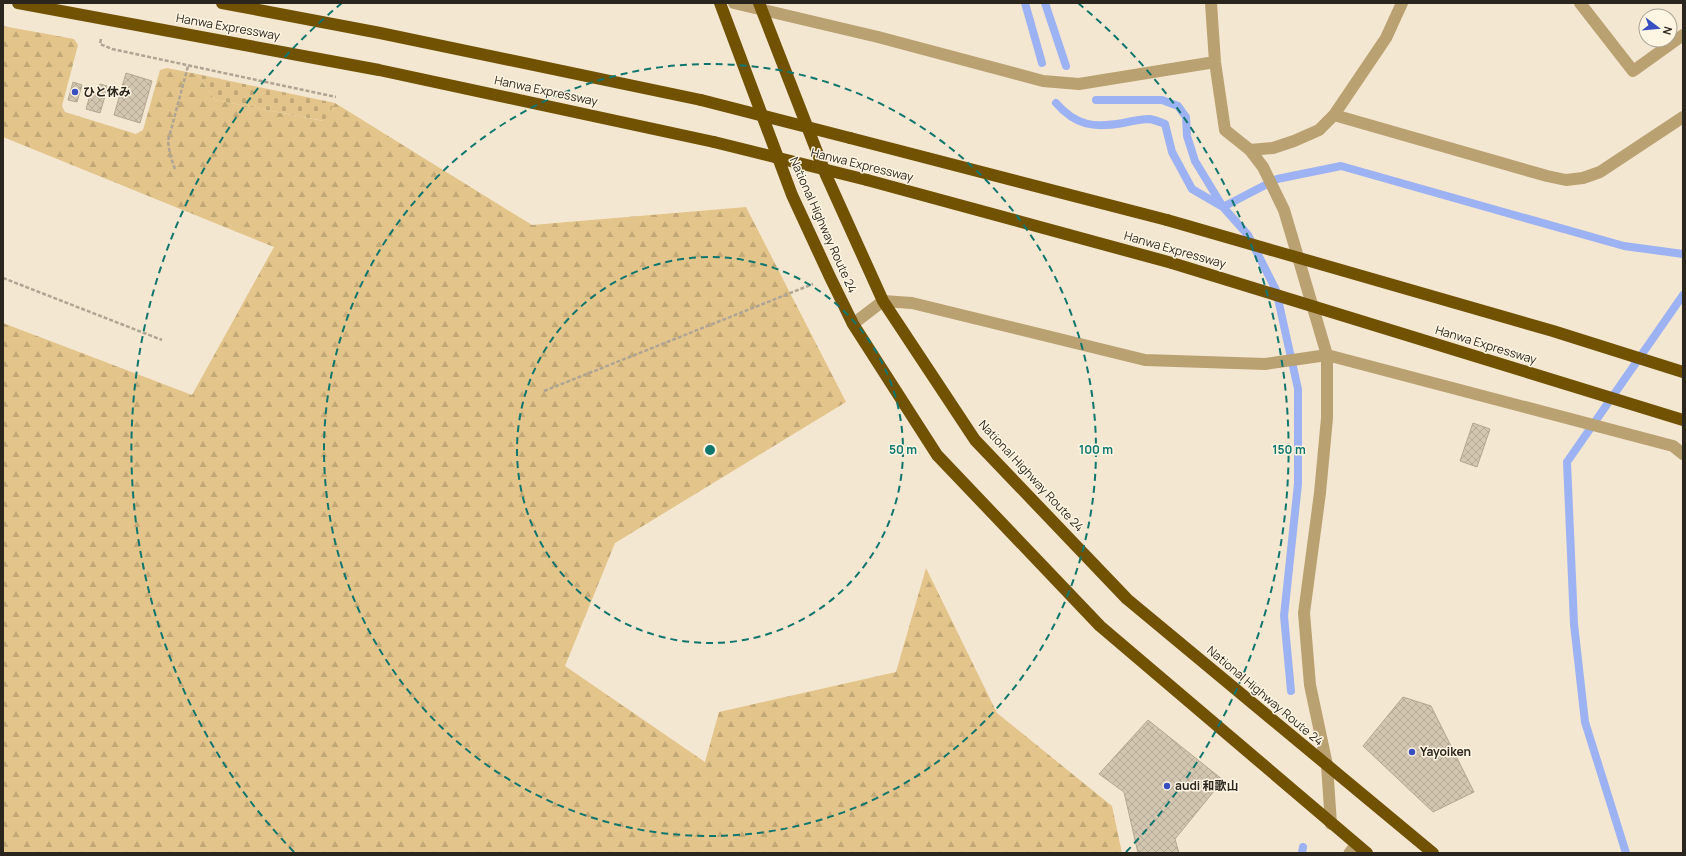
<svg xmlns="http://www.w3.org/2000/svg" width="1686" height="856" font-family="Manrope,'Noto Sans JP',sans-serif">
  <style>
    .forest { fill: url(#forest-firs) }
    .cemetery { fill: url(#cemetery-stones) }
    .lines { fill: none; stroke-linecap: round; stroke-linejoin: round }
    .stream { stroke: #9cb2f2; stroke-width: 8 }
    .building { fill: url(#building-cross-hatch); stroke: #b3a792 }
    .path { stroke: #afa594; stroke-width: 2.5; stroke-dasharray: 4 2; stroke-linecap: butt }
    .lane { stroke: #baa172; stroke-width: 11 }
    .street { stroke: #baa172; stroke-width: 12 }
    .highway { stroke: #715203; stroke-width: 12 }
    .highway-bridge { stroke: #715203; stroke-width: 12 }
    .ring { fill: none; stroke: #0f766e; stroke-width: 2; stroke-dasharray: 7 5 }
    .poi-dot { fill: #384fc1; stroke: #fff5e3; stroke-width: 1.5 }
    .labels { text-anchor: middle; stroke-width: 3; stroke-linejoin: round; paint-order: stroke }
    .street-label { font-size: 12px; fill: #2a261d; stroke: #fff5e3 }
    .poi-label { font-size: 12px; font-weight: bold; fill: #2a261d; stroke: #fff5e3; text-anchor: start }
    .centre { fill: #0f766e; stroke: #fff5e3; stroke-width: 2 }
    .ring-label { font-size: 12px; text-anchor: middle; font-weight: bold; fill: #0f766e; stroke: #fff5e3; stroke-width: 3; stroke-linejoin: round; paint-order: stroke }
  </style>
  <defs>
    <pattern id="forest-firs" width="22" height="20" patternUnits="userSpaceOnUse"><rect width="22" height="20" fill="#e3c48a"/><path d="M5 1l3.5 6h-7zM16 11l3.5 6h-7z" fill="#c3a877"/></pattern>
    <pattern id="cemetery-stones" width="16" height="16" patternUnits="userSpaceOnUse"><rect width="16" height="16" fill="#e3c48a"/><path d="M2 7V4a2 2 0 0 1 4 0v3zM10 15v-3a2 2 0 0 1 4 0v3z" fill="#c3a877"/></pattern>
    <pattern id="building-cross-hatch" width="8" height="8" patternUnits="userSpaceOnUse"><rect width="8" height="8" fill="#d2c6b0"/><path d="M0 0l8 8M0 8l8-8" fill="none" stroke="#b4aa97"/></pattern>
  </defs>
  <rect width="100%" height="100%" fill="#f4e7d1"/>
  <path class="forest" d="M3,26L74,39L78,45L62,106L65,112L136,134L143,130L160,70L167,68L197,74L215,100L323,121L335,103L532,225L746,207L846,402L615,543L565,666L705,762L719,712L896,672L926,568L997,713L1112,806L1122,853H3V323L192,395L274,247L3,137Z"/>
  <path class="cemetery" d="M197,74L335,103L324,121L215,100Z"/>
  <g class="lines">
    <path class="stream" d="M1025,3L1042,63
      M1045,3L1066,66
      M1096,100H1162L1178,106L1186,117L1187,136L1195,161L1223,207L1248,235L1276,290L1298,389V484L1284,616L1291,691
      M1056,103C1076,126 1094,128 1123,123C1132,121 1141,119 1150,119C1155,120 1160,122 1165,124L1172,152L1192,189L1223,207
      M1223,207L1277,179L1341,166L1624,246L1683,254
      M1302,853L1303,847
      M1626,853L1585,722L1574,624L1567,462L1683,295"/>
  </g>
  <path class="building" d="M126,73L152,81L140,123L114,115Z
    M73,82L82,85L77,102L68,100Z
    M100,84L107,86L105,94L97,92Z
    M91,92L105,96L100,113L86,109Z
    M1473,423L1490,429L1477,467L1460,461Z
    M1403,697L1431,706L1474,792L1433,812L1363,746Z
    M1148,720L1223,780L1175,839L1179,853H1138L1124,792L1099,774Z"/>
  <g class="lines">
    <path class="path" d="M101,39L100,44L112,49L336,97
      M175,169L170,155L168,141L188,66
      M3,278L162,340
      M544,391L813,284"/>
    <path class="lane" d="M1349,853L1356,844"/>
    <path class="street" d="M734,3L878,37L1043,81L1079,84L1215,62
      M1211,3L1215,62L1225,130L1250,150L1263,167L1284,210L1327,355V418L1320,493L1304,613L1310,685L1327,765L1331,824
      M1580,3L1633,71L1683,35
      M1334,115L1547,176L1566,180L1583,178L1600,172L1683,117
      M1250,150L1273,148L1294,141L1319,130L1334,115L1386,38L1402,3
      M853,324L883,301L912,303L1145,360L1265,364L1327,355L1673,446L1683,454"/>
    <path class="highway" d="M18,3L379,70L714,142
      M222,3L380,33L701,100
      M720,3L792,195L830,277L853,324L937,455L1100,626L1367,853
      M759,3L826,175L883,301L975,440L1127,599L1433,853
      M850,138L1167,220
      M867,180L1172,263"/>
    <path class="highway-bridge" d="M701,100L850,138
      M714,142L867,180
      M1167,220L1553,331L1683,372
      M1172,263L1683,420"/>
  </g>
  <g class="ring">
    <circle cx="710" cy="450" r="193"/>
    <circle cx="710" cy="450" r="386"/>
    <path d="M294 852A579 579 0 0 1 342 3M1078 3A579 579 0 0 1 1126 852"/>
  </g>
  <g class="poi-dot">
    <circle cx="75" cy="92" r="4"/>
    <circle cx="1412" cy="752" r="4"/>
    <circle cx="1167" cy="786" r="4"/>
  </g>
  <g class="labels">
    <g class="street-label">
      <text transform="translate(228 27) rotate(10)" y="4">Hanwa Expressway</text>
      <text transform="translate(546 91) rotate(12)" y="4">Hanwa Expressway</text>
      <text transform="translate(862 165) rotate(14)" y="4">Hanwa Expressway</text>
      <text transform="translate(823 225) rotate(66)" y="4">National Highway Route 24</text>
      <text transform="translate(1175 250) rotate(16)" y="4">Hanwa Expressway</text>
      <text transform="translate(1486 345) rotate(17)" y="4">Hanwa Expressway</text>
      <text transform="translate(1031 476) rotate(47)" y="4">National Highway Route 24</text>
      <text transform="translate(1265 696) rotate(40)" y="4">National Highway Route 24</text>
    </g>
    <g class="poi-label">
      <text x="83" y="96">ひと休み</text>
      <text x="1420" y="756">Yayoiken</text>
      <text x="1175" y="790">audi 和歌山</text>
    </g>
  </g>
  <circle cx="710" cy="450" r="6" class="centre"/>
  <g class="ring-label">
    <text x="903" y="454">50 m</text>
    <text x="1096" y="454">100 m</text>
    <text x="1289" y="454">150 m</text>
  </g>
  <rect width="1686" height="856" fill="none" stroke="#2a261d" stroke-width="8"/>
  <g transform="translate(1658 28) rotate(106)"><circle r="19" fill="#fff5e3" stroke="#aaa294"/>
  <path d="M0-3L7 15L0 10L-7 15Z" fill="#384fc1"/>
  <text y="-6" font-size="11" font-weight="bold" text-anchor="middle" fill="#2a261d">N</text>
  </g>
</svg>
